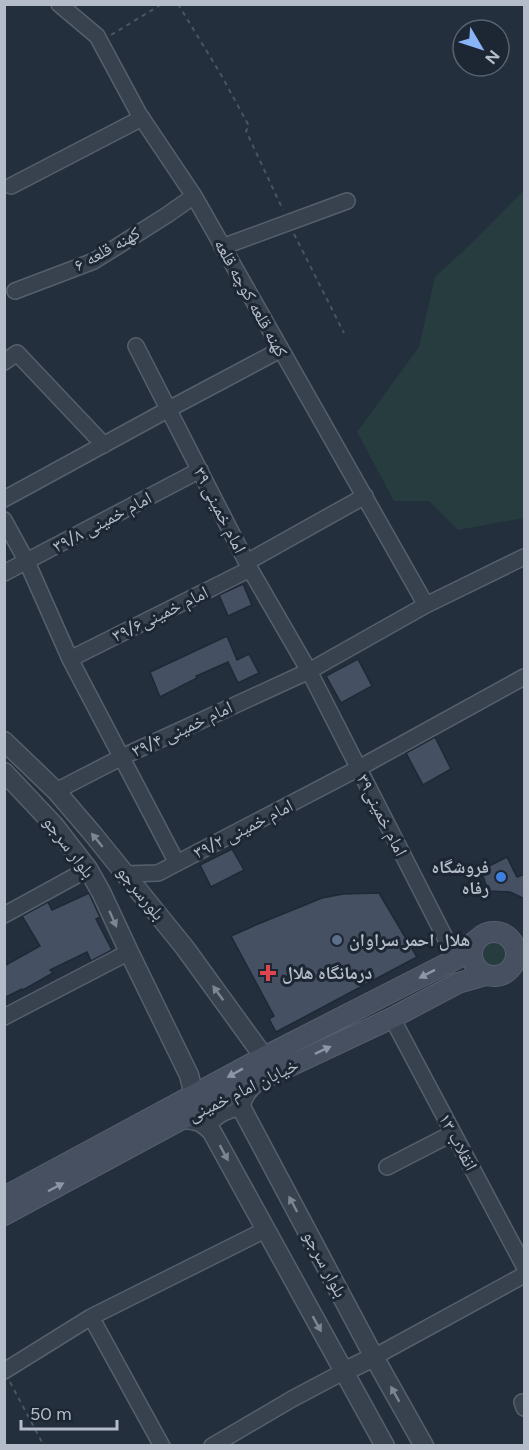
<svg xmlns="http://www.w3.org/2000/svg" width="529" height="1450" font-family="Figtree,'Noto Naskh Arabic',sans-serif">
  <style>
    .green { fill: #263c3f }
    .building { fill: #455162; stroke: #1f2835; stroke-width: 1.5 }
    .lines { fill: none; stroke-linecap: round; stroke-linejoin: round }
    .minor-casing { stroke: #565f6c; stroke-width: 18 }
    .tertiary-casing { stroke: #565f6c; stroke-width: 21 }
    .secondary-casing { stroke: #565f6c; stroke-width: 22 }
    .path { stroke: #44595c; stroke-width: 2; stroke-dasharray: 4.5 4.5; stroke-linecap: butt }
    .minor { stroke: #38414e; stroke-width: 15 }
    .tertiary { stroke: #38414e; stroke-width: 18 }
    .secondary { stroke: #465061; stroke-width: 20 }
    .oneway { fill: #7c8592 }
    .oneway2 { fill: #8e96a5 }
    .shop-dot { fill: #3f7fe0; stroke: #1d2633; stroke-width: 2 }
    .service-dot { fill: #5c6f8a; stroke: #1d2633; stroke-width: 2 }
    .health-dot { fill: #e0444e; stroke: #1d2633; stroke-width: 2 }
    .labels { text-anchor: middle; stroke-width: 6; stroke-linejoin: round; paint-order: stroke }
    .street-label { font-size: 18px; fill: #b4bcc9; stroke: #1d2633 }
    .poi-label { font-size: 18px; font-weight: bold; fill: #b4bcc9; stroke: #1d2633; text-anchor: start }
  </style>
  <rect width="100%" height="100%" fill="#242f3e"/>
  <path class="green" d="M524,190V518L458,530L429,501H394L357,432L419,347L435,277L474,241Z
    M480 954a15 15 0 1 1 30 0a15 15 0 1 1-30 0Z"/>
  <path class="building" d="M243,584L252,605L228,616L219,595Z
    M227,636L237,660L249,654L259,673L238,683L228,662L196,676L197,678L160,697L150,672Z
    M358,659L372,686L341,703L326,676Z
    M435,737L451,769L423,785L406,753Z
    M232,849L244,870L211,887L200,865Z
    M507,857L517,877L525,874V899L510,892L488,891L481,870Z
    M89,893L100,917L96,919L112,950L91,961L87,952L50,970L53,973L23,990L22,989L4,998V966L40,946L22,916L48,902L52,910Z
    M379,893L417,957L276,1032L269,1019L274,1016L231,936L258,924L322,898L343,894Z"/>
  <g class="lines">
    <defs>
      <path id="minor" d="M59,4L97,36L139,114L194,196L426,605
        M11,186L142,118
        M222,247L347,201
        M15,291L94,261L167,215L194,196
        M136,346L250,569L309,671L456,959
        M4,362L17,353L104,445
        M4,499L169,409L280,350
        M4,520L27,562L70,659L177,863
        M247,562L365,496
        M4,573L200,470
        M70,659L250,569
        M56,791L122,757L309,671L426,605L524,557
        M124,874L158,873L359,768L524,677
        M4,915L88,869
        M4,1017L129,952
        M392,1018L524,1266
        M387,1167L453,1133
        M91,1317L162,1446
        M374,1357L524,1275
        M4,1371L91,1317L265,1230
        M522,1402L524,1408
        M212,1446L292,1399L343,1372"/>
      <path id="tertiary" d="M4,741L56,791L92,833L185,948L264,1057
        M4,772L54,825L88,869L101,892L129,952L189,1075L194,1095
        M256,1082C248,1090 242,1096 241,1107L374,1357L424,1446
        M182,1119C197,1120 202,1121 212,1132L385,1446
        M206,1125C215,1115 227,1107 241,1107
        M343,1372L374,1357"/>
      <path id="secondary" d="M472 954a22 22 0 1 1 44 0a22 22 0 1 1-44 0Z
        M4,1197L264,1057L456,959L475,941
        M4,1215L182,1119L256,1082L392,1018L458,983L486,975"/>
    </defs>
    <use href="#minor" class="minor-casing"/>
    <use href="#tertiary" class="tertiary-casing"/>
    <use href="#secondary" class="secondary-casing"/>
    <path class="path" d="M178,4L220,73L249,126L246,131L283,210
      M111,35L162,4
      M294,234L344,333
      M10,1382L44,1446"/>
    <use href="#minor" class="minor"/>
    <use href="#tertiary" class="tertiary"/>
    <use href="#secondary" class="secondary"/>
  </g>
  <defs><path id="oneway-solid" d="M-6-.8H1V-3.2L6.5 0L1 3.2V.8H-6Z" transform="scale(1.5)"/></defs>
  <g class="oneway">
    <use href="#oneway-solid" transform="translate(97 840) rotate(-129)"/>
    <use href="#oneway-solid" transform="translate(113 919) rotate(66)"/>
    <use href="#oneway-solid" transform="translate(218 993) rotate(-126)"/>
    <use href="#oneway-solid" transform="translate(224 1153) rotate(62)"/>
    <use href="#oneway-solid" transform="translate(293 1204) rotate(-118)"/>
    <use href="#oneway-solid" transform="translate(317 1324) rotate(61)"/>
    <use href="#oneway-solid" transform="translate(395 1394) rotate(-119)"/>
  </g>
  <g class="oneway2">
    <use href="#oneway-solid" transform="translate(427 974) rotate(153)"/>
    <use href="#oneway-solid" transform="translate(323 1050) rotate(-25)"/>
    <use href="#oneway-solid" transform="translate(235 1073) rotate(151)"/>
    <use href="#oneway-solid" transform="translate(56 1187) rotate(-28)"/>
  </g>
  <circle class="shop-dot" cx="501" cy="877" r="6"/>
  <circle class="service-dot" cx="337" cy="940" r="6"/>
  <path class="health-dot" d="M265 964h6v6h6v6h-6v6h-6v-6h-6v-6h6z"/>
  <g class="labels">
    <g class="street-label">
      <text transform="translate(107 249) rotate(-29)" y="6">کهنه قلعه ۶</text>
      <text transform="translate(251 298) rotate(61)" y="6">کهنه قلعه کوچه قلعه</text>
      <text transform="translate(220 510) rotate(63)" y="6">امام خمینی ۳۹</text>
      <text transform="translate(102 522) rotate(-28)" y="6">امام خمینی ۳۹/۸</text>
      <text transform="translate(160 614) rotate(-26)" y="6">امام خمینی۳۹/۶</text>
      <text transform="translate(182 729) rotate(-25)" y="6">امام خمینی ۳۹/۴</text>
      <text transform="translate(382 815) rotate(63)" y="6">امام خمینی۳۹</text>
      <text transform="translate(243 829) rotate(-27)" y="6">امام خمینی ۳۹/۲</text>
      <text transform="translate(69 847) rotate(53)" y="6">بلوار سرجو</text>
      <text transform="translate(141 893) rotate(51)" y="6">بلورسرجو</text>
      <text transform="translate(243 1090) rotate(-26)" y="6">خیابان امام خمینی</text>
      <text transform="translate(458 1142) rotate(62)" y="6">انقلاب ۱۳</text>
      <text transform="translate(325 1264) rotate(62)" y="6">بلوار سرجو</text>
    </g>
    <g class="poi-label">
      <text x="489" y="873" text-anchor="end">فروشگاه<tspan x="489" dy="21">رفاه</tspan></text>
      <text x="349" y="946">هلال احمر سراوان</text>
      <text x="282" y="979">درمانگاه هلال</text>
    </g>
  </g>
  <rect width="529" height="1450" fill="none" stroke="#b4bcc9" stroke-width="12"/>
  <g transform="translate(481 48) rotate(129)"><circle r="28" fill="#1d2633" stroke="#59626f" stroke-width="1.5"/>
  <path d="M0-4.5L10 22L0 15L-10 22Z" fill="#8ab4f8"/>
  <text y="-9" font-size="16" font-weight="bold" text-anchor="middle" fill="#b4bcc9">N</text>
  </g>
  <path d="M21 1420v9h96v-9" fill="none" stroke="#b4bcc9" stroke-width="3"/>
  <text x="30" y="1420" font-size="18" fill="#b4bcc9" stroke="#1d2633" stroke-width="4.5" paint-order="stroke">50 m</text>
</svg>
